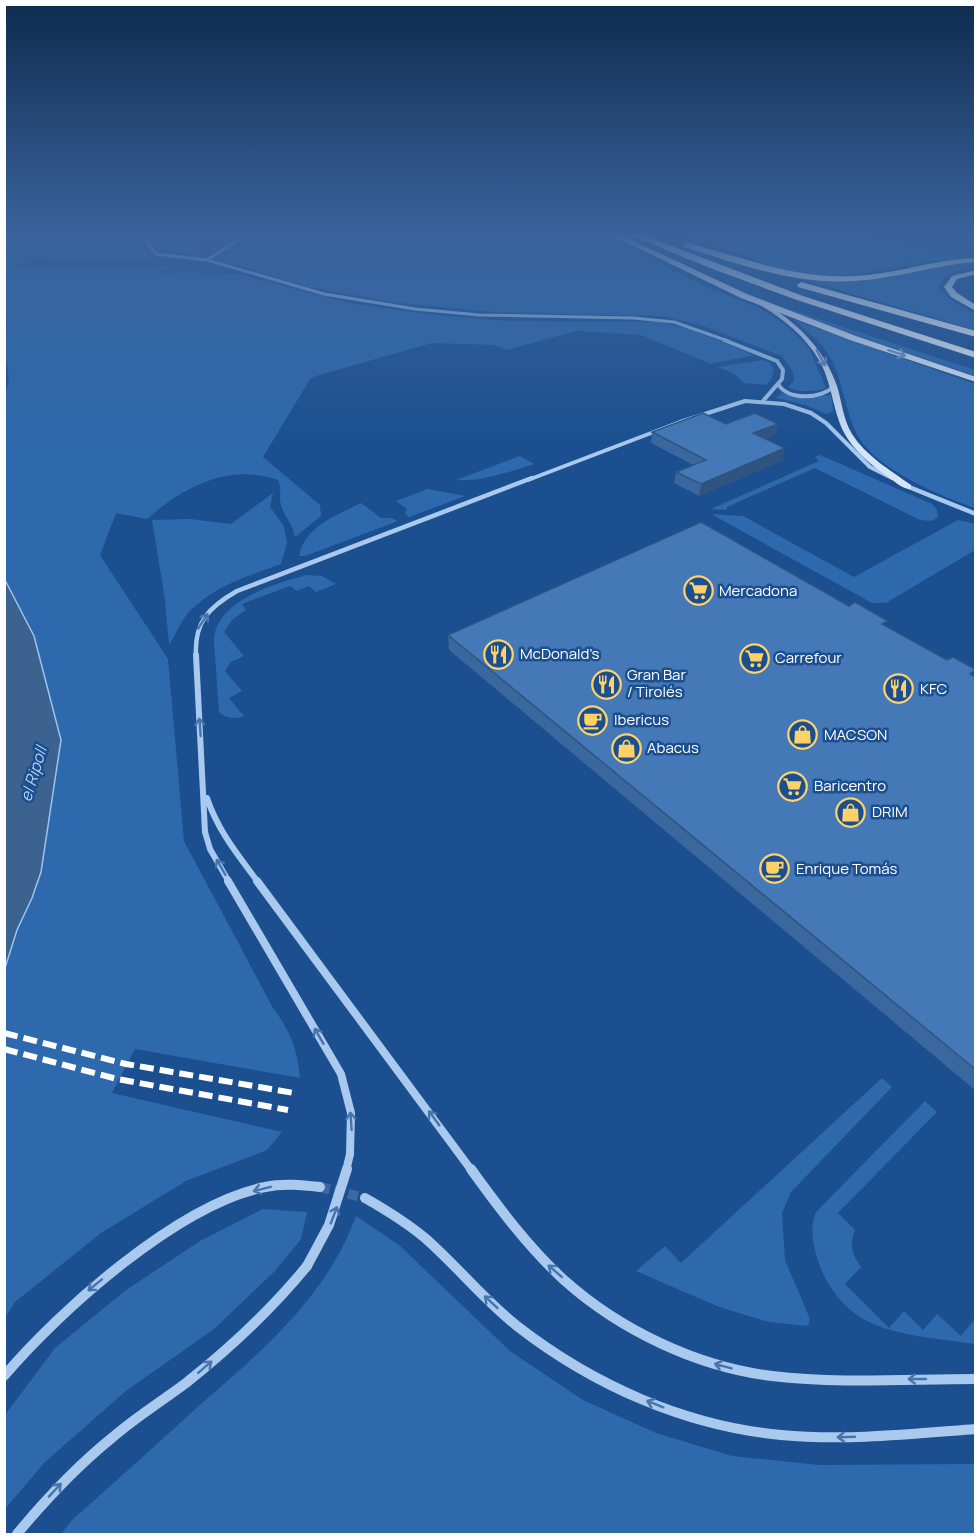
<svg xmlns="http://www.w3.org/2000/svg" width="980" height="1539" font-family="Manrope,sans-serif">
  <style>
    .green { fill: #2e69ad }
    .water { fill: #3c6290; stroke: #9cc4f0; stroke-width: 1.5 }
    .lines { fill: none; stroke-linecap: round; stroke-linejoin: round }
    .street-tunnel { stroke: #3d69a0; stroke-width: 10; stroke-dasharray: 10 4.5; stroke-linecap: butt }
    .street-far5 { stroke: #a9c9ee; stroke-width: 3 }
    .street-far4 { stroke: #a9c9ee; stroke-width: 4 }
    .street-far3 { stroke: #a9c9ee; stroke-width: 4.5 }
    .street-far2 { stroke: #a9c9ee; stroke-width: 6 }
    .street-far1 { stroke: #a9c9ee; stroke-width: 8 }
    .street { stroke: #a9c9ee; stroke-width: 10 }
    .secondary { fill: #d6e6fa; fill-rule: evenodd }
    .primary { fill: #f0f6ff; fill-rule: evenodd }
    .highway { fill: #fff; fill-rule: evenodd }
    .rail { stroke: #fff; stroke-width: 6; stroke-dasharray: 14 6; stroke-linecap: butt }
    .street-bridge-far1 { stroke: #a9c9ee; stroke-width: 8 }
    .street-bridge { stroke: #a9c9ee; stroke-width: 10 }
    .wall { fill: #3a679d }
    .shaded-wall { fill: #305480 }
    .building { fill: #4478b7; stroke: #305480; stroke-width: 1.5 }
    .oneway { stroke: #7b9ac1 }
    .oneway2 { stroke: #668bba }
    .oneway3 { stroke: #4674ac }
    .labels { text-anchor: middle; stroke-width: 5; stroke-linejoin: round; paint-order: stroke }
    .poi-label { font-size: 15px; fill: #fff; stroke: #1b4f8f; text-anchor: start }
    .water-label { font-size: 16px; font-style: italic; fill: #b5d3f5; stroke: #1b4f8f }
  </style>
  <rect width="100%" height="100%" fill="#1b4f8f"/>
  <path class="green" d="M5,232H56L23,259L17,269L169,267L173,268L159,272L165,274L194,271L208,275L238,274L348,303L427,314L507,321L658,322L690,329L754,355L711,364L641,335L577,331L506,350L495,345L432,343L316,376L310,379L263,457L320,505L321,516L295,537C293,525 284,516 281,505C278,495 283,491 278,480C228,463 184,487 147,519L116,513L100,555L168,659L184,841L273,1008C290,1030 298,1051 300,1078L135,1049L112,1093L282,1132L267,1150L186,1181L101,1233L15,1302L5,1318V968L17,930L32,898L34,636L5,580L4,401L9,379L5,352L7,316L4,307Z
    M263,232H594L710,289L758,307L788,327L809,348L826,388C814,392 800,393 788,387L794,381L793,372L782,356L698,324L661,316L491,312L392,302L305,286L226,262L223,259Z
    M687,232H849L860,239L900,242L912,251L975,257L910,263L857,274L825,276L779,269Z
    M975,261V269C961,269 944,273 938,288L954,302L975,314V330L805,280L862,281L933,265Z
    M782,307L975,370V376L829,326Z
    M794,320L975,384V508C942,497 877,469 859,438C844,412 844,378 827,352C819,340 805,330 794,320Z
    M762,360L769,362L774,369L772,378L767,385L744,383L735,374L718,367Z
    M782,393L802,397L831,395L833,411L826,414L806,405L776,398Z
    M820,455L932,504L937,510L938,517L932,521L920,520L815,468L727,507V510L711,509L819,461L815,457Z
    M520,456L534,464C508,472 483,482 456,480Z
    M428,489L465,496L409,517L405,514L407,509L396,501Z
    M273,493L270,507L284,526L287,543L281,564C248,576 214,586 189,612C181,621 176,634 169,645L165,600L152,520L190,519L231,524Z
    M361,503L381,518H391L398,521L305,556H299C304,527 337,515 361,503Z
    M711,514L743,516L854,577L958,520L975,524V550L886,603H872Z
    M307,575L322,576L336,584L316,592L309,586L297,591L290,586L242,604L246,610L233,619L224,632L244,656L231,662L225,671L242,691L229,698L244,716C235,719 227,719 219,712L214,642C213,602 275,583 307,575Z
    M882,1078L892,1087L791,1192L782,1213L785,1260L810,1319L808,1326L769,1322L719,1307L636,1271L665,1246L681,1263Z
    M925,1101L937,1112L838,1213L855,1230C849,1245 852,1254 861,1267L845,1284L889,1328L904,1311L923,1330L937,1314L961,1336L975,1319V1344C942,1339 903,1337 871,1323C847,1313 826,1286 818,1261C813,1245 809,1229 816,1212Z
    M263,1209L307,1212L301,1239L275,1271L214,1329L126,1391L45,1462L5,1509V1415L55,1348L126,1290L200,1241Z
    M356,1216L399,1245L510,1351L583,1400L656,1433L732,1456L819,1465L975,1464V1534H61L72,1520C115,1482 158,1443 201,1404C263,1350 327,1296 356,1216Z"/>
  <path class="water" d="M5,580L34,636L61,740L41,872L32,898L17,930L5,968Z"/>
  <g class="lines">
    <path class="street-tunnel" d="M320,1187L365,1198"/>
    <path class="street-far5" d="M145,232L143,236L156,254L207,260L324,294L415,309L479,315L633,318L674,322L728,341
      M207,260L250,232"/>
    <path class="street-far4" d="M724,340L777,361L783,370L782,379L763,401
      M778,384C788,401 822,399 834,386
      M528,480L680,422L745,401L784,404L811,413L826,423L870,467L892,478"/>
    <path class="street-far3" d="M904,485L976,514
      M196,656C194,622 209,607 237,591L532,478"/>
    <path class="street-far2" d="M196,655L205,832L210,849L229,882
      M207,798C218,831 238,855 258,882"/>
    <path class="street-far1" d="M228,881L341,1074L351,1113L350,1154
      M257,881L472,1171"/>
    <path class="street" d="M471,1169C499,1208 529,1248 564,1280C620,1330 697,1367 772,1376C839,1384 909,1379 976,1379
      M365,1198C386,1210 407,1223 425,1238C457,1266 484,1300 517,1326C593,1385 685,1426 781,1435C846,1441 911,1434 976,1429
      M4,1376C60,1310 179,1204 265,1187C283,1183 302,1185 320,1187
      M17,1534C46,1499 77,1466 113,1437C136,1417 162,1401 186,1383C230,1348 271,1310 307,1266"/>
    <path class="secondary" d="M758,302H762C796,321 824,348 837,386C842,402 843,419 852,434C866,456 890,470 911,485V489C902,489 894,481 887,476C867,462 847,445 839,421C832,401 830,379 819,360C804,335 782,318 758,304Z"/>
    <path class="primary" d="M605,232H614L747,294L856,336L976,377V382L850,340L741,298Z
      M976,270V274L957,279L952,287L957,293L976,305V311L951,297L944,287L952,276Z"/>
    <path class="highway" d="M623,232H635L803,296L976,352V358L797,300L710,268Z
      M687,243C742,257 794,279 852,276C889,275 924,263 960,259L976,258V262C934,265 895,279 854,281C795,285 739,264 684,247V243Z
      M801,282L976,331V337L798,287L797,285Z"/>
    <path class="rail" d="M4,1033L126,1064L294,1093
      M4,1049L117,1079L288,1110"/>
    <path class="street-bridge-far1" d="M346,1171L350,1154"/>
    <path class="street-bridge" d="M307,1266L329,1225L347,1169"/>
  </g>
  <path class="wall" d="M39,232L146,238L149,251L147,250L149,261L31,257L27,245Z
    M147,232H236L200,255L158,250L147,236Z
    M726,424L775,435L765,439L783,460L699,496L674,483L676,472L693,465L651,443L652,432Z
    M886,627L975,677V1090L449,650L448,635Z"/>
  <path class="shaded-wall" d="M214,232H236L200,255L197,243Z
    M778,424L775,435L751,444L753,433Z
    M785,448L783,460L699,496L701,484Z"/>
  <path class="building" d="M39,232H142L146,238L138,237L146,248L27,245V241Z
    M151,232H214L197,243L155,238Z
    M703,413L726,424L755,413L778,424L753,433L785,448L701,484L676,472L706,460L652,432Z
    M701,522L849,606L855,602L888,621L882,624L947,660L953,657L975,669V670L970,674L975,677V1069L448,635Z"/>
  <defs><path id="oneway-shaft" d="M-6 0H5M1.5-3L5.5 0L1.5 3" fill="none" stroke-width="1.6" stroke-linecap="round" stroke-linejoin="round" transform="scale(1.5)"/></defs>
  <use class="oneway" href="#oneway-shaft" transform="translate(897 353) rotate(19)"/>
  <use class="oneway2" href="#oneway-shaft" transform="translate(821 358) rotate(61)"/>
  <g class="oneway3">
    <use href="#oneway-shaft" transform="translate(203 621) rotate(-57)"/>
    <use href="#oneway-shaft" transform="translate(200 727) rotate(-94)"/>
    <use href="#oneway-shaft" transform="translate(221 867) rotate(-120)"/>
    <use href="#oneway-shaft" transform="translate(319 1036) rotate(-120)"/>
    <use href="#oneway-shaft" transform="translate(434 1118) rotate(-126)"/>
    <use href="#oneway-shaft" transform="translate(351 1121) rotate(-94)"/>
    <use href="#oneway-shaft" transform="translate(262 1189) rotate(166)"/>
    <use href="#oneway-shaft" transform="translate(334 1215) rotate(-69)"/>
    <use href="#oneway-shaft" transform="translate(555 1271) rotate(-139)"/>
    <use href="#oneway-shaft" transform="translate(95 1285) rotate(141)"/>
    <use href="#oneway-shaft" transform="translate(491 1302) rotate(-137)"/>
    <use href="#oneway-shaft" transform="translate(723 1366) rotate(-165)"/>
    <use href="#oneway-shaft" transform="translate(205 1367) rotate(-41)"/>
    <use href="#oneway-shaft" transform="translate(917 1379) rotate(180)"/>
    <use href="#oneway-shaft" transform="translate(655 1404) rotate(-158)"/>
    <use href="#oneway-shaft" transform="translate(846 1437) rotate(178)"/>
    <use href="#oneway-shaft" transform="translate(55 1490) rotate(-47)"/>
  </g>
  <linearGradient id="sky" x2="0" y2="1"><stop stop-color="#0f2b4f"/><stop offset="0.52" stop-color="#39639b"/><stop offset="1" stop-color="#39639b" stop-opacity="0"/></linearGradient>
  <rect width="980" height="448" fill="url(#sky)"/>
  <defs>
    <symbol id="supermarket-ring" viewBox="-11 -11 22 22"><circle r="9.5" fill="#1b4f8f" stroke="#ffd166" stroke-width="1.5"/><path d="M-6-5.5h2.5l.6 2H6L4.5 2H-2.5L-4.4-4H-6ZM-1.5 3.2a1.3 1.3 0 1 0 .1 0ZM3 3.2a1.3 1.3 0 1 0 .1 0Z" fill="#ffd166"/></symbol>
    <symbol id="restaurant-ring" viewBox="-11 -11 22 22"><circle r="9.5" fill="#1b4f8f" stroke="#ffd166" stroke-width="1.5"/><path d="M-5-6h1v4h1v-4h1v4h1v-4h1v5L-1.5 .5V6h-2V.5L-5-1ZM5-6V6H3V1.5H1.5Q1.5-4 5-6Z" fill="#ffd166"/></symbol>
    <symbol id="cafe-ring" viewBox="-11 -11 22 22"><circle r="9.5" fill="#1b4f8f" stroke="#ffd166" stroke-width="1.5"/><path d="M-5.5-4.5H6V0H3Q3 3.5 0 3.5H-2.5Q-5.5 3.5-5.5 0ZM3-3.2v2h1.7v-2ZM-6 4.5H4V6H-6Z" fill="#ffd166"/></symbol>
    <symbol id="shop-ring" viewBox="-11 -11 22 22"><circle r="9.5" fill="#1b4f8f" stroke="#ffd166" stroke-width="1.5"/><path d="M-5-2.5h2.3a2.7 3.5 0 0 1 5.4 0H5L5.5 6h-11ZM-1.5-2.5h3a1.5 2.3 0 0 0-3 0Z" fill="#ffd166"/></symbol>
  </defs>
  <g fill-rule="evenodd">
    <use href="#supermarket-ring" x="682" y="574" width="33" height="33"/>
    <use href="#restaurant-ring" x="482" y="638" width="33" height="33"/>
    <use href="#supermarket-ring" x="738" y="642" width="33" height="33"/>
    <use href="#restaurant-ring" x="590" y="668" width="33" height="33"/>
    <use href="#restaurant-ring" x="882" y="672" width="33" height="33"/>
    <use href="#cafe-ring" x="576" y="704" width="33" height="33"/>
    <use href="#shop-ring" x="786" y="718" width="33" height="33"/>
    <use href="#shop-ring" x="610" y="732" width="33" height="33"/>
    <use href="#supermarket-ring" x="776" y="770" width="33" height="33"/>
    <use href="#shop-ring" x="834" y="796" width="33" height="33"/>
    <use href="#cafe-ring" x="758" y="852" width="33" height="33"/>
  </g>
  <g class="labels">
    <g class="poi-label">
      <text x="719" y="596">Mercadona</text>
      <text x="520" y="659">McDonald's</text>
      <text x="775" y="663">Carrefour</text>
      <text x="627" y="680">Gran Bar<tspan x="627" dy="17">/ Tirolés</tspan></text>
      <text x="920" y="694">KFC</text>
      <text x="614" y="725">Ibericus</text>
      <text x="824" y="740">MACSON</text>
      <text x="647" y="753">Abacus</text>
      <text x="814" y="791">Baricentro</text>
      <text x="872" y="817">DRIM</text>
      <text x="796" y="874">Enrique Tomás</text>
    </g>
    <g class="water-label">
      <text transform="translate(33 774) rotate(-73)" y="6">el Ripoll</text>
    </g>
  </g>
  <rect width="980" height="1539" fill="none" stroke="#ffffff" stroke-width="12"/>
</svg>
